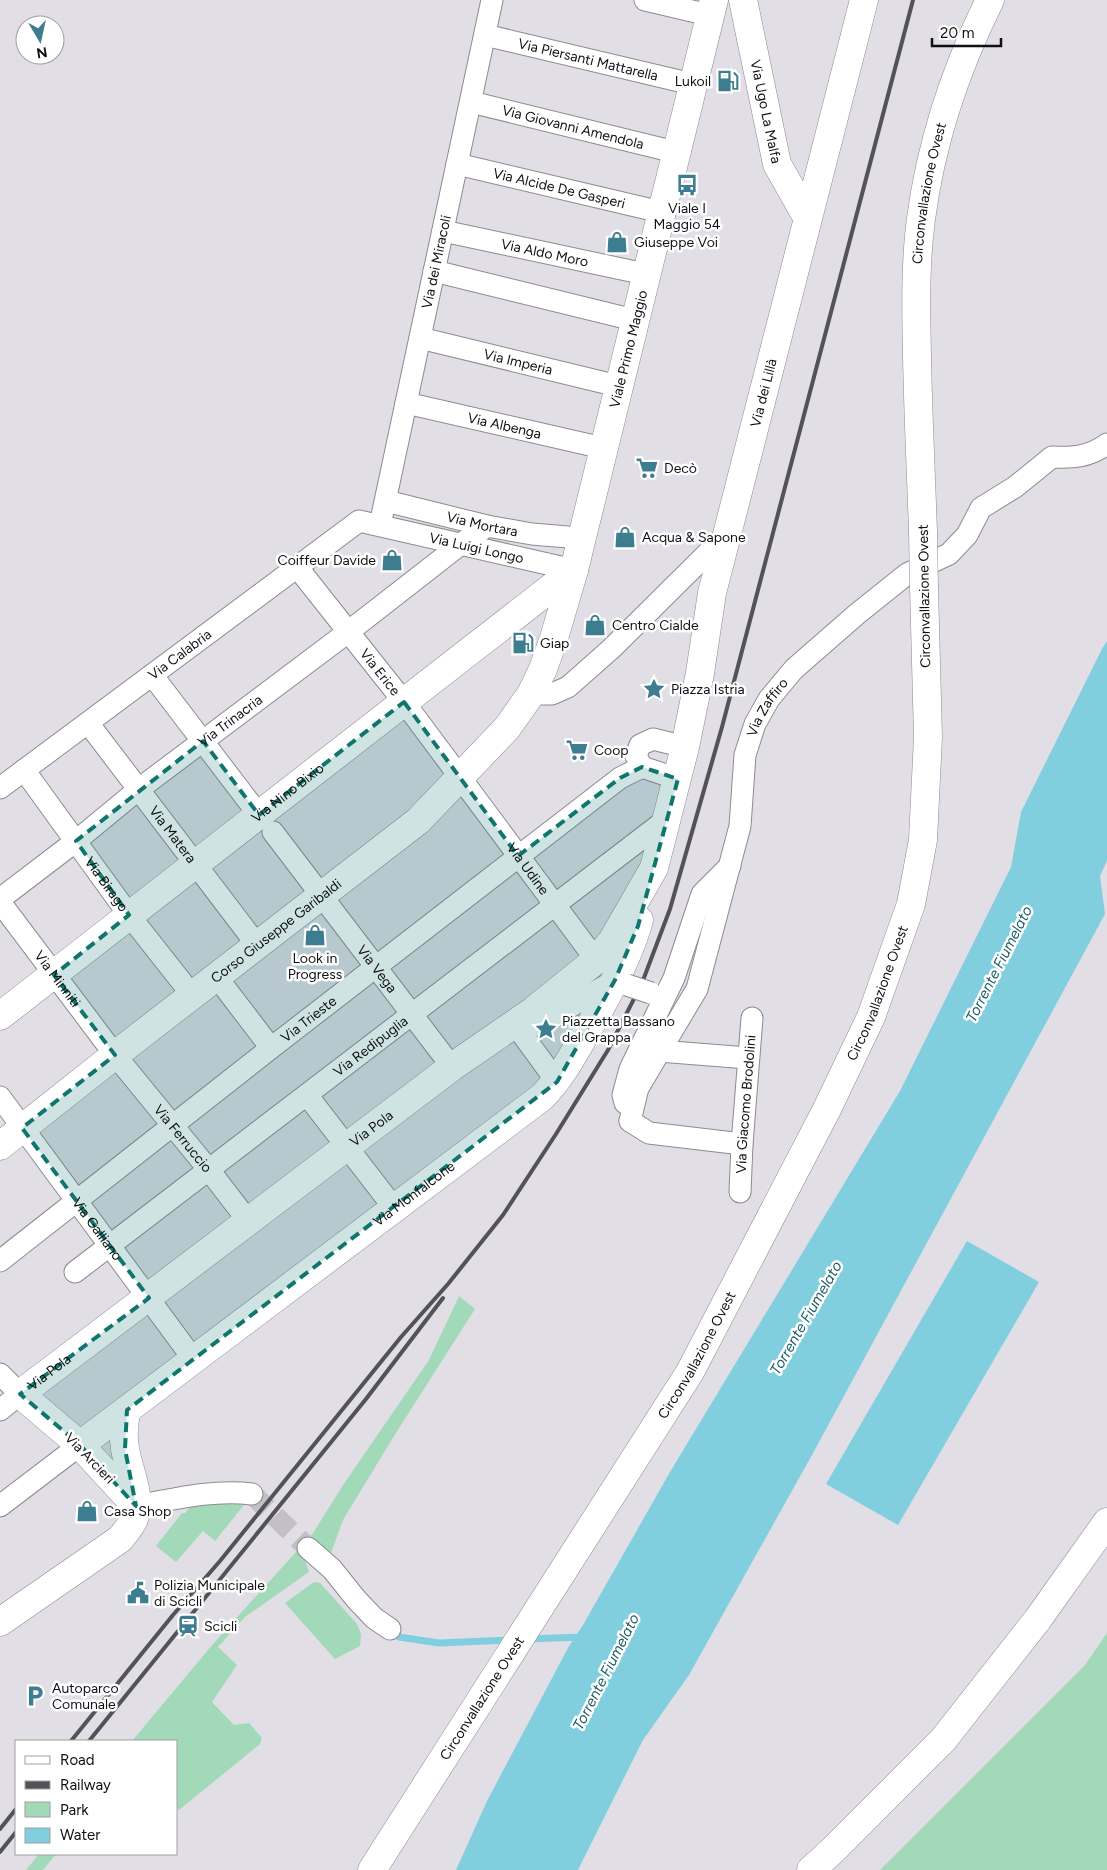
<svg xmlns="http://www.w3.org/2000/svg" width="1107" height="1870" font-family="Figtree,sans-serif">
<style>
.green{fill:#a2dab9}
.water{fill:#81cfde}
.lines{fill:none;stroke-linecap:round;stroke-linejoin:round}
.stream{stroke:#81cfde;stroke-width:7}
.street-tunnel{stroke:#c2bfc6;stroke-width:21;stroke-dasharray:21 11;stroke-linecap:butt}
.street-casing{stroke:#8d8a92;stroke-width:23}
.secondary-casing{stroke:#8d8a92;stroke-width:29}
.street{stroke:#fff;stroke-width:21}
.secondary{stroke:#fff;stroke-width:28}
.rail{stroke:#535256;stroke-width:4}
.street-bridge-casing{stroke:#8d8a92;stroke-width:23;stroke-linecap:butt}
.secondary-bridge-casing{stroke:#8d8a92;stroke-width:29;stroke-linecap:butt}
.street-bridge{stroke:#fff;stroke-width:21}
.secondary-bridge{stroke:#fff;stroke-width:28}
.marked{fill:#0f766e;fill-opacity:0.2;stroke:#0f766e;stroke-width:4;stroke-dasharray:10 6;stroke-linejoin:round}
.labels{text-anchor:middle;stroke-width:5;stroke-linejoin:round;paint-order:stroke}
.street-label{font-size:14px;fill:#100f12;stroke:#fff}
.poi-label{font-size:14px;fill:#100f12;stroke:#fff;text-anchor:start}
.water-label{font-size:15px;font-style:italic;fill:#1c5d68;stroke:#fff}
</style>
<rect width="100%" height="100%" fill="#e1dee6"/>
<g class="green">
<polygon points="459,1296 475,1309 394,1436 343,1520 331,1553 312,1544 303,1553 309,1572 245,1617 218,1647 237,1665 212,1702 234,1725 249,1723 262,1738 260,1744 179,1810 176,1807 176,1741 132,1741 213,1644 313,1533 343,1485 429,1360"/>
<polygon points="248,1500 215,1541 203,1531 176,1562 156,1546 182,1513 185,1513 193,1503"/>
<polygon points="314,1582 320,1583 357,1624 361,1634 360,1646 335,1659 285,1603"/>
<polygon points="1107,1633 1107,1870 880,1870 1085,1665"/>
<polygon points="39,1854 56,1854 43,1870 26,1870"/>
</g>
<g class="water">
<polygon points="1107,641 1107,861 1100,876 1105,914 812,1455 689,1675 643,1740 578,1870 456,1870 487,1801 569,1646 583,1625 670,1472 900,1091 1011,867 1021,812 1102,649"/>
<polygon points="967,1241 1039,1282 898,1525 826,1484"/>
</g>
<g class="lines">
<g class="stream">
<polyline points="399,1637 439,1643 511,1640"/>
<polyline points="526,1639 583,1637"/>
</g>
<polyline class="street-tunnel" points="252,1494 308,1548"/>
<g class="street-casing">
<g id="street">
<polyline points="645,0 709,15"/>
<path id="s1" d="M485 35 692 84"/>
<path id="s2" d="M471 102 675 152"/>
<path id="s3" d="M457 164 661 212"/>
<path id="s4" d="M443 231 645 274"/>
<polyline points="434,271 634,320"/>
<path id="s5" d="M420 338 618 386"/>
<path id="s6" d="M406 403 603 448"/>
<path id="s7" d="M386 501 487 526 532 534 580 538"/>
<path id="s8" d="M380 525 492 0"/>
<path id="s9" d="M297 567 404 702 596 960"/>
<polyline points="152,675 259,815"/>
<polyline points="531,694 552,694 568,687 611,649 727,534"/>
<path id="s10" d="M88 723 257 945"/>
<polyline points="642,767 636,756 640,745 653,739 685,747"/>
<path id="s11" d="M24 770 129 915 192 995"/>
<path id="s12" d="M0 788 359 521 574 570"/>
<path id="s13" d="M273 832 452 1067"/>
<path id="s14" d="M0 899 76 841 139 789 348 632 461 544 487 526"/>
<path id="s15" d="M0 902 115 1055 209 1170 249 1222"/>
<polyline points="216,976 271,1048"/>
<polyline points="514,1023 557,1082"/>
<polyline points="520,1031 545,1022 615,980 620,982"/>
<polyline points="659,1051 748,1058"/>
<polyline points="307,1095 394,1208"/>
<path id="s16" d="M0 1097 194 1360"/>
<polyline points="625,1103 623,1095 630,1069 674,978 702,894 730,866"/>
<path id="s17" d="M630 1121 638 1088 697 989 740 826 745 755 755 724 769 699 794 669 857 614 907 574 949 554 967 535 981 508 1015 487 1052 457C1073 458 1089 457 1107 444"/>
<polyline points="630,1121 649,1133 742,1144"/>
<path id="s18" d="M740 1192 742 1144 752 1018"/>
<path id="s19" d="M0 1261 271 1048 620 778 642 767 678 779"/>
<path id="s20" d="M75 1272 667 819"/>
<polyline points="0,1374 20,1394 0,1410"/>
<polyline points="0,1506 80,1445"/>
<path d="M136 1506C174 1499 213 1489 252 1494"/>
<polyline points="308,1548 332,1569 356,1599 374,1618 390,1629"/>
</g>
</g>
<g class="secondary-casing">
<g id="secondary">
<path id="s21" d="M743 0 777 164 807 217"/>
<path id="s22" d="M923 532C921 473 918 414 917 355 916 310 915 263 921 219 931 143 956 68 990 0"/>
<path id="s23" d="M0 1016 574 570"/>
<path id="s24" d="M0 1146 115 1055 418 821 507 728 531 694 543 669 554 638 574 570 714 0"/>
<path id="s25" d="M80 1445 542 1097C562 1077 574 1053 588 1029 607 997 629 957 639 920"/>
<path id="s26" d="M136 1506 80 1445 20 1394 452 1067 533 1011 596 960 612 941 654 868 685 747 700 673 712 593 864 0"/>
<path d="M0 1622 120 1539C125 1533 131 1526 134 1519 142 1496 129 1472 125 1449 123 1436 123 1424 127 1410"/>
<path id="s27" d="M372 1870 690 1372 827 1109 871 1017 911 904 923 840 928 737 924 587"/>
<polyline points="811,1870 832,1851 943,1740 1038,1619 1107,1522"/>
</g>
</g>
<use href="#street" class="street"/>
<use href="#secondary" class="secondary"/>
<g class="rail">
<polyline points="71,1741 173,1615 220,1561 401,1337 448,1284 503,1215 556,1134 608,1050 642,983 670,909 722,727 913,0"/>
<polyline points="89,1741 366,1399 443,1298"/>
<polyline points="0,1829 16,1809"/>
<polyline points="0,1852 16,1832"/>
</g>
<g class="street-bridge-casing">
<polyline id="street-bridge" points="627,985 651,993"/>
</g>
<g class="secondary-bridge-casing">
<polyline id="secondary-bridge" points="923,532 924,587"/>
</g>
<use href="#street-bridge" class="street-bridge"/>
<use href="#secondary-bridge" class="secondary-bridge"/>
</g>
<path class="marked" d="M404 702 518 856 620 778 642 767 678 779 638 926 615 980 557 1082 127 1410 125 1449 136 1506 80 1445 20 1394 149 1298 22 1128 115 1055 54 975 129 915 76 841 203 741 259 815Z"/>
<defs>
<g id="fuel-bare" transform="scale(1.725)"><path d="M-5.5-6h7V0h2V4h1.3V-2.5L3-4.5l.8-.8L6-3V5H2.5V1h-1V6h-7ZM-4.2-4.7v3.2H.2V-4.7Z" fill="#3c7e8f" stroke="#fff" stroke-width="2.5" paint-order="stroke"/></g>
<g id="bus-bare" transform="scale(1.725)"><path d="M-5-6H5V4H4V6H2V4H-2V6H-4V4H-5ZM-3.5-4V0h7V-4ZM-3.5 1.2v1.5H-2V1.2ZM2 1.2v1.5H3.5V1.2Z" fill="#3c7e8f" stroke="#fff" stroke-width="2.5" paint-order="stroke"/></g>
<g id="shop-bare" transform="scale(1.725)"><path d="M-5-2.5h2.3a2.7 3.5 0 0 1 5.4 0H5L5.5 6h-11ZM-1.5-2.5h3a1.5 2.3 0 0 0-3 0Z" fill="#3c7e8f" stroke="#fff" stroke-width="2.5" paint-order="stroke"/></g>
<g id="supermarket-bare" transform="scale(1.725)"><path d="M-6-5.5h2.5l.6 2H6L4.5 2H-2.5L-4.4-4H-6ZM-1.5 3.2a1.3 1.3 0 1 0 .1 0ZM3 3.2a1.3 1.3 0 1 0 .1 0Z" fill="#3c7e8f" stroke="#fff" stroke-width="2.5" paint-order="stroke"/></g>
<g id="sight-bare" transform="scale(1.725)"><path d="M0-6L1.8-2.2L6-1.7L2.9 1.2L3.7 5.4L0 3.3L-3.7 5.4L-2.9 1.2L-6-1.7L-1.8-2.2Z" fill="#3c7e8f" stroke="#fff" stroke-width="2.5" paint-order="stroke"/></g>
<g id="civic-bare" transform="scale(1.725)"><path d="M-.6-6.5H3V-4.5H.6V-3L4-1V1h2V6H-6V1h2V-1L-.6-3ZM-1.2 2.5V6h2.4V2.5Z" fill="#3c7e8f" stroke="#fff" stroke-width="2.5" paint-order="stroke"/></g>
<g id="station-bare" transform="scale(1.725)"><path d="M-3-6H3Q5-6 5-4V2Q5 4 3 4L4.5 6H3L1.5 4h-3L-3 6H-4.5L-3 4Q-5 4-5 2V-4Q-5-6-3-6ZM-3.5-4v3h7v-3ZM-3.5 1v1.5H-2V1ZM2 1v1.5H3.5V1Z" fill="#3c7e8f" stroke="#fff" stroke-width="2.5" paint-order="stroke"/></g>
<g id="parking-bare" transform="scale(1.725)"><path d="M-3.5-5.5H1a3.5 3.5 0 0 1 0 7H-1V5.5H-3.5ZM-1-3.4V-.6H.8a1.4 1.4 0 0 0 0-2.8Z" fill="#3c7e8f" stroke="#fff" stroke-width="2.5" paint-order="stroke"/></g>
</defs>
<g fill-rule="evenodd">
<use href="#fuel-bare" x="728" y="81"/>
<use href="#bus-bare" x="687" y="185"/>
<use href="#shop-bare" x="617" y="242"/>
<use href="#supermarket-bare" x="647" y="468"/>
<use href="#shop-bare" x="625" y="537"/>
<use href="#shop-bare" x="392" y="560"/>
<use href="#shop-bare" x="595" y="625"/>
<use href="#fuel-bare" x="523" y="643"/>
<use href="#sight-bare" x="654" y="689"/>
<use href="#supermarket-bare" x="577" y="750"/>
<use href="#shop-bare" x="315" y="935"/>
<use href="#sight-bare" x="546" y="1029"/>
<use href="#shop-bare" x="87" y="1511"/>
<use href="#civic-bare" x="138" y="1593"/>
<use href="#station-bare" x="188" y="1626"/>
<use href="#parking-bare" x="35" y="1696"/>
</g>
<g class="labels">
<g class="street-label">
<text dy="5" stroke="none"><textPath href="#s1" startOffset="106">Via Piersanti Mattarella</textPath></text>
<text dy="5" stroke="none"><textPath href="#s21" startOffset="114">Via Ugo La Malfa</textPath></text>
<text dy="5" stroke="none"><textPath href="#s2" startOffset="105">Via Giovanni Amendola</textPath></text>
<text dy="5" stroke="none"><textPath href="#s3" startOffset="105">Via Alcide De Gasperi</textPath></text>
<text dy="5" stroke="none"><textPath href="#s22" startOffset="340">Circonvallazione Ovest</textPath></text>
<text dy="5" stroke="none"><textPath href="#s4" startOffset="104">Via Aldo Moro</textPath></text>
<text dy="5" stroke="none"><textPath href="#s8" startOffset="269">Via dei Miracoli</textPath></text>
<text dy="5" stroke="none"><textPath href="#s24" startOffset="1059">Viale Primo Maggio</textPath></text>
<text dy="5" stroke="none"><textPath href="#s5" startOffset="101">Via Imperia</textPath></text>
<text dy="5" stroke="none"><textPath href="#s26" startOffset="1480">Via dei Lillà</textPath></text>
<text dy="5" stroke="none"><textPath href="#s6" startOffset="101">Via Albenga</textPath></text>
<text dy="5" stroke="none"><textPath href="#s7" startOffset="99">Via Mortara</textPath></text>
<text dy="5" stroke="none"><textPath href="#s12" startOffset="568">Via Luigi Longo</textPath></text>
<text transform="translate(924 596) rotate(-91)" y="5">Circonvallazione Ovest</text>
<text dy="5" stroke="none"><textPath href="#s12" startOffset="224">Via Calabria</textPath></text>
<text dy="5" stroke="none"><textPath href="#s9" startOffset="134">Via Erice</textPath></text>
<text dy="5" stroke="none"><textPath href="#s17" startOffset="442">Via Zaffiro</textPath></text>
<text dy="5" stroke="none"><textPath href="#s14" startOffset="291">Via Trinacria</textPath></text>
<text dy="5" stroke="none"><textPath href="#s23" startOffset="364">Via Nino Bixio</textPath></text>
<text dy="5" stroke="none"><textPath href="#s10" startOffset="140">Via Matera</textPath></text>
<text dy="5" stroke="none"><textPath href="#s9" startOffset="380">Via Udine</textPath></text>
<text dy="5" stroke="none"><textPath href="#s11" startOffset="141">Via Birago</textPath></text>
<text dy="5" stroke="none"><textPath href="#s24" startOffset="350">Corso Giuseppe Garibaldi</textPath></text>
<text dy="5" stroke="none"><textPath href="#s13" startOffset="172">Via Vega</textPath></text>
<text dy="5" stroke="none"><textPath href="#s15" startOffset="96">Via Minniti</textPath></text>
<text dy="5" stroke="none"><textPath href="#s27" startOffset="1014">Circonvallazione Ovest</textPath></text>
<text dy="5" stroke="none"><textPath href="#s19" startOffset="392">Via Trieste</textPath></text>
<text dy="5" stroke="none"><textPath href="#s20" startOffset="372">Via Redipuglia</textPath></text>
<text dy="5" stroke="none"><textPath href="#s18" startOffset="88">Via Giacomo Brodolini</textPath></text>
<text dy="5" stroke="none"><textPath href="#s26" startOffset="602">Via Pola</textPath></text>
<text dy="5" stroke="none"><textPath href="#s15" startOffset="299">Via Ferruccio</textPath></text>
<text dy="5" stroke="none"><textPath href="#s25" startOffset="418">Via Monfalcone</textPath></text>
<text dy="5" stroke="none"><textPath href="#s16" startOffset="164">Via Galliano</textPath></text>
<text dy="5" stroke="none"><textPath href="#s27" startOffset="609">Circonvallazione Ovest</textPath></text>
<text dy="5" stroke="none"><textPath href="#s26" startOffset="198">Via Pola</textPath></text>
<text transform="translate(90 1458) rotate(46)" y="5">Via Arcieri</text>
<text dy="5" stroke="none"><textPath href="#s27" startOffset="204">Circonvallazione Ovest</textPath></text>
</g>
<g class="poi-label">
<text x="711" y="86" text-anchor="end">Lukoil</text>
<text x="687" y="213" text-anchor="middle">Viale I<tspan x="687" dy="16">Maggio 54</tspan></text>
<text x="634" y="247">Giuseppe Voi</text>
<text x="664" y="473">Decò</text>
<text x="642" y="542">Acqua &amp; Sapone</text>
<text x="376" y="565" text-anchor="end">Coiffeur Davide</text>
<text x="612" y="630">Centro Cialde</text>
<text x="540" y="648">Giap</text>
<text x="671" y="694">Piazza Istria</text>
<text x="594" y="755">Coop</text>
<text x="315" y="963" text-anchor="middle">Look in<tspan x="315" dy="16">Progress</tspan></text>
<text x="562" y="1026">Piazzetta Bassano<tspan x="562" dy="16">del Grappa</tspan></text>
<text x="104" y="1516">Casa Shop</text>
<text x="154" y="1590">Polizia Municipale<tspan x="154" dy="16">di Scicli</tspan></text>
<text x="204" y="1631">Scicli</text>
<text x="52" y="1693">Autoparco<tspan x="52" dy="16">Comunale</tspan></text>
</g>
<g class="water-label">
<text transform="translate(999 964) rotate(-63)" y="5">Torrente Fiumelato</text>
<text transform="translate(806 1318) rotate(-60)" y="5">Torrente Fiumelato</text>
<text transform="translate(606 1672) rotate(-63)" y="5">Torrente Fiumelato</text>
</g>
</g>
<rect x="15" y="1740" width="162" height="115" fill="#ffffff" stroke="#9f9fa0"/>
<rect x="25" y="1756" width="25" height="8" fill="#ffffff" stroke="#9f9fa0"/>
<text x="60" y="1765" font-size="15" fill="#100f12">Road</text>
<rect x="25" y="1781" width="25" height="8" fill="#535256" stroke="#9f9fa0"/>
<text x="60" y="1790" font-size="15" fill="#100f12">Railway</text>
<rect x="25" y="1802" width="25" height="15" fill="#a2dab9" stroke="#9f9fa0"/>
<text x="60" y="1815" font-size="15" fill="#100f12">Park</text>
<rect x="25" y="1828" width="25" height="15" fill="#81cfde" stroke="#9f9fa0"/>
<text x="60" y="1840" font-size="15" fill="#100f12">Water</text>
<g transform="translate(40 40) rotate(171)"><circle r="24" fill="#ffffff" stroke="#9f9fa0"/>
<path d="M0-4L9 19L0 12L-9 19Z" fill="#3c7e8f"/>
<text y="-8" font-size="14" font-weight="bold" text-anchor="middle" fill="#100f12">N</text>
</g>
<path d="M932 38v8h69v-8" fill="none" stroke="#100f12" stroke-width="2.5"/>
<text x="940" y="38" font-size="15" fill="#100f12" stroke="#ffffff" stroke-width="4" paint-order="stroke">20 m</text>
</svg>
